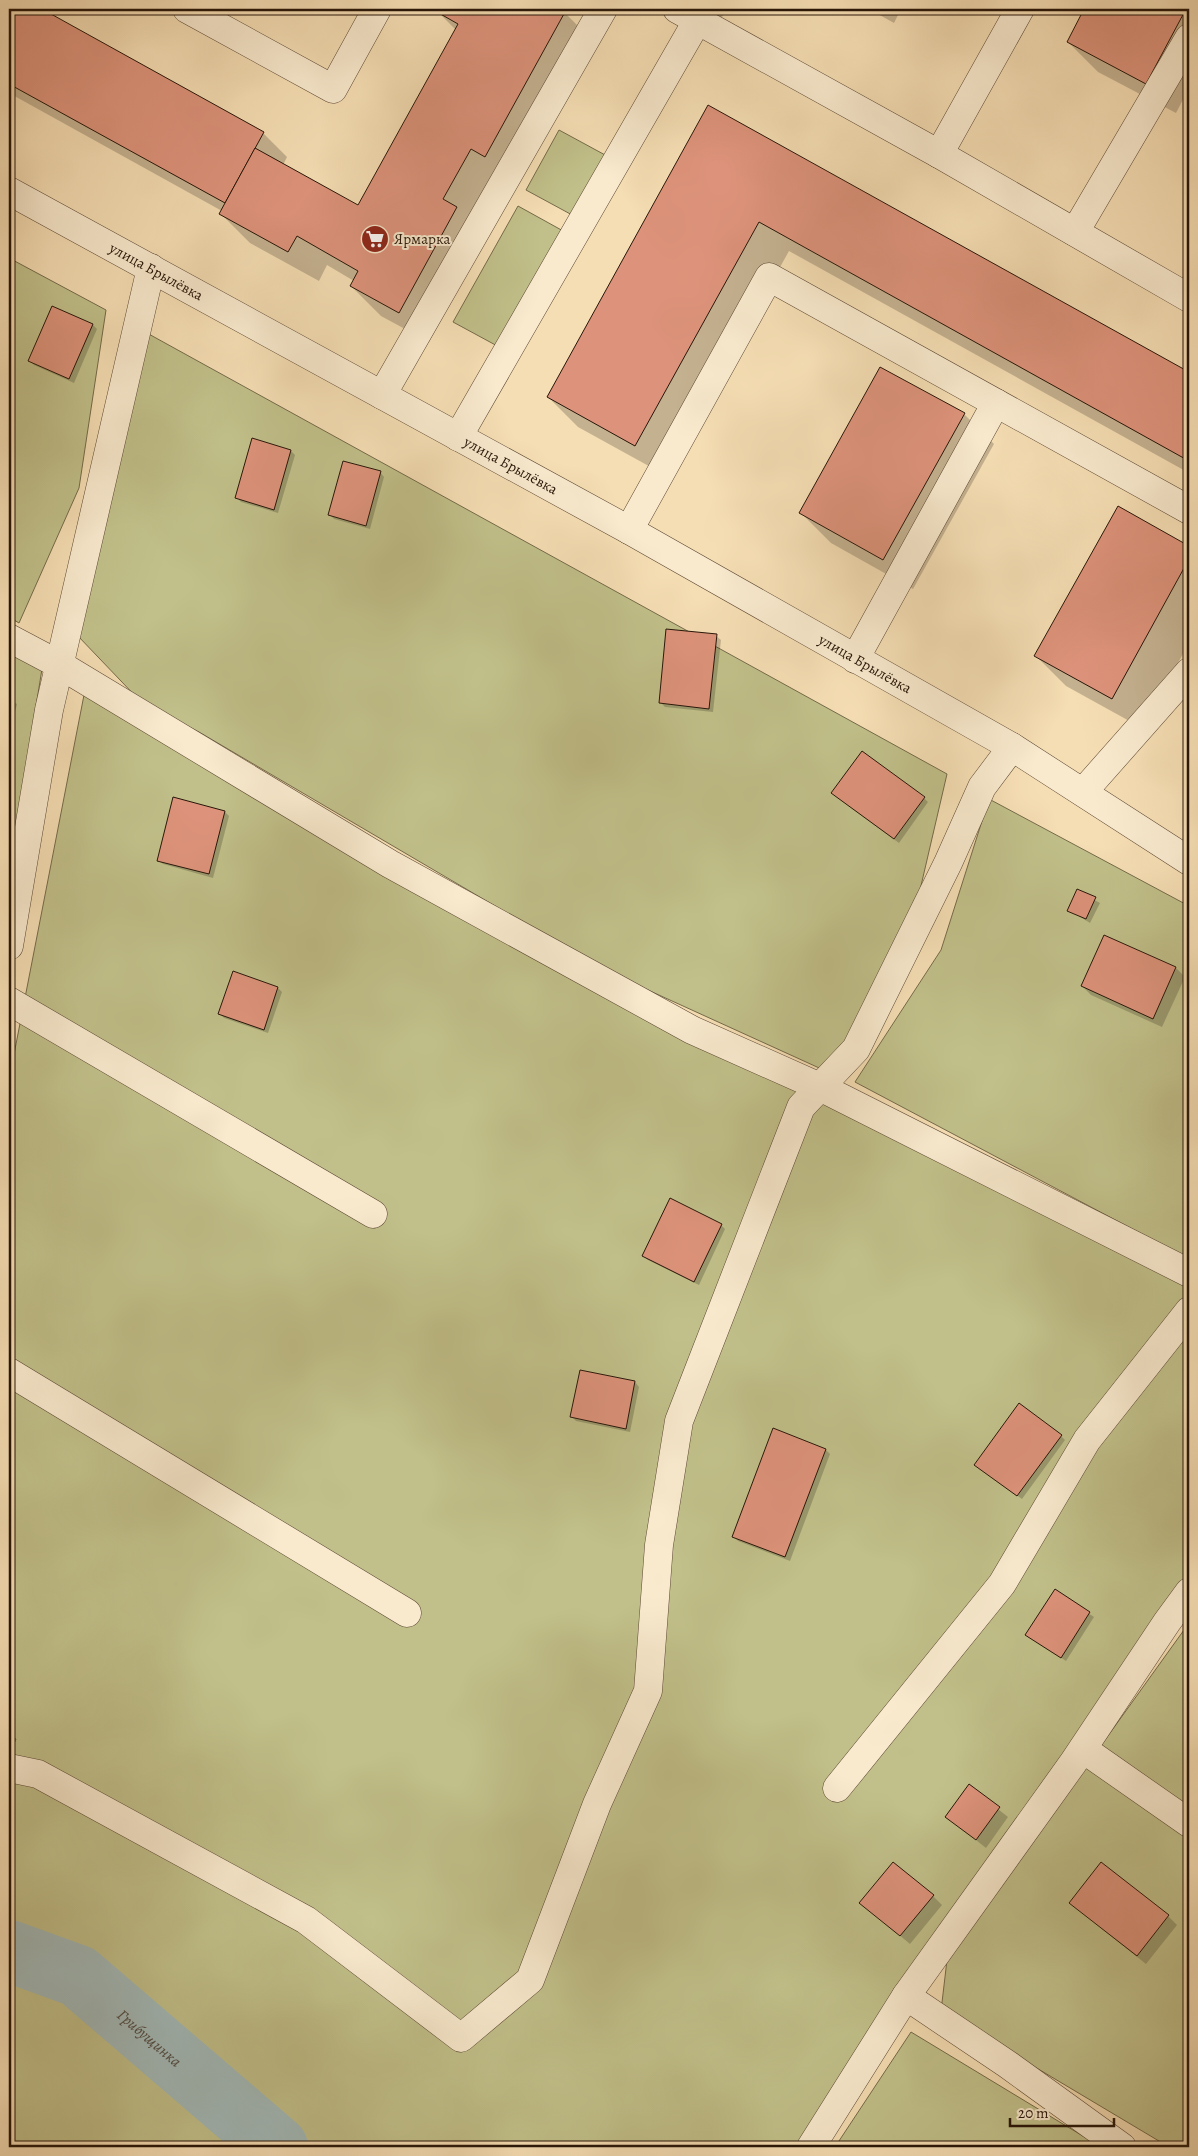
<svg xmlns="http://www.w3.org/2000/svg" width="1198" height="2156" font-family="Alegreya,serif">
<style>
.green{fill:#c1c08a;stroke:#746a49}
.shadow{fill:#0003}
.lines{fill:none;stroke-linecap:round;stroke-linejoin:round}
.river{stroke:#a2b9b8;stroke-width:62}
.building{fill:#dd937b;stroke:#271508}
.minor-casing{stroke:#5b4733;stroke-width:29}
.minor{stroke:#f9eace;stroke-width:28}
.labels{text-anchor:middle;stroke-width:4;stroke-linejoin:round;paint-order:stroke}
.poi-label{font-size:15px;fill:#271508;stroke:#f9eace;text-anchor:start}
.street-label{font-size:15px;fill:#271508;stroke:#f9eace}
.water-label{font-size:16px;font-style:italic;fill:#524e46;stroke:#f9eace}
</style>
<rect width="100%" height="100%" fill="#f6deb4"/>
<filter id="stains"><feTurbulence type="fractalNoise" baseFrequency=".004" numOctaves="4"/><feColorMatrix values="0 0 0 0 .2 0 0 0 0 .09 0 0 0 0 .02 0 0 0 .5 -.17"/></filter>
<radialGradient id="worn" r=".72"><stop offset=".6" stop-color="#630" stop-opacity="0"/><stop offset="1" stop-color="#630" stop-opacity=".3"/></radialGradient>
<g class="green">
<polygon points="559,130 607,156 574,216 526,190"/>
<polygon points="518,206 565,232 501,348 453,322"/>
<polygon points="9,258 106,310 79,488 19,623 9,617"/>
<polygon points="136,327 947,774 913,920 828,1072 604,970 199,732 143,704 77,635"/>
<polygon points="9,651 42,669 9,872"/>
<polygon points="84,695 844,1108 1189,1287 1189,1587 897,1991 797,2147 9,2147 9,1755 16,1739 9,1735 9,1080"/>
<polygon points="989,799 1189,906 1189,1259 855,1082 941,950"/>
<polygon points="1189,1623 1189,2147 1169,2147 941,2011 947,1960"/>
<polygon points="911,2032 1101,2147 835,2147"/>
</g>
<g class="shadow">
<polygon points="9,9 39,9 263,133 287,157 283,165 358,207 456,30 438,12 440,9 557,9 565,13 595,43 429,342 381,316 351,286 354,281 327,265 319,281 250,243 220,213 222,211 9,93"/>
<polygon points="701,9 727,9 720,20"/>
<polygon points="869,9 901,9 894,23"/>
<polygon points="1086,9 1189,9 1189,88 1176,113 1098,72 1068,42"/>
<polygon points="708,107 1189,374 1189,473 789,251 665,475 578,427 548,397"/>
<polygon points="53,308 93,325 97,329 74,383 34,365 30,361"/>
<polygon points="964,414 994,444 913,589 831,543 801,513"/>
<polygon points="291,451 295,455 278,513 241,502 237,498"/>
<polygon points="380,472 384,477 370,529 334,519 330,515"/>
<polygon points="1118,508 1189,547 1189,643 1142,728 1066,686 1036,656"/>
<polygon points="716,636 721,640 713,712 665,707 661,703"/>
<polygon points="9,699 17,704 9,735"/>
<polygon points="837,797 924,798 928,802 899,843"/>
<polygon points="225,812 229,816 213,878 163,864 158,860"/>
<polygon points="1078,891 1100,903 1090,923 1069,910"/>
<polygon points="1104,936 1176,968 1185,977 1162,1027 1091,995 1082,986"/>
<polygon points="234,973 278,988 282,992 268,1033 224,1018 220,1014"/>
<polygon points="721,1225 725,1229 699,1285 648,1260 643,1256"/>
<polygon points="635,1382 639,1387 630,1432 576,1421 572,1417"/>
<polygon points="774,1430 826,1450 830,1454 790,1561 738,1541 734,1537"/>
<polygon points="1061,1436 1065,1440 1022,1499 980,1469"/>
<polygon points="1055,1591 1094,1617 1066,1661 1027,1635"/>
<polygon points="969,1786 1008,1817 986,1848 947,1817"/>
<polygon points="933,1896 942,1905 910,1944 861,1903"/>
<polygon points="1070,1903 1168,1916 1177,1925 1146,1964"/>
</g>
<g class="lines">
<path class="river" id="s1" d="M9 1951 78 1976 277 2147"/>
</g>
<g class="building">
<polygon points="9,9 42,9 264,132 225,203 9,84"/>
<polygon points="439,9 560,9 565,12 485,157 471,149 443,199 457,207 399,313 350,286 358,271 297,236 288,252 219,214 255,148 358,205 458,24 437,12"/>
<polygon points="1084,9 1186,9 1146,84 1067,42"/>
<polygon points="708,105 1189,372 1189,461 759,222 635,446 547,397"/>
<polygon points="52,306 93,324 69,379 28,361"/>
<polygon points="880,367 965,413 883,560 799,513"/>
<polygon points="252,438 291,450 274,510 235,498"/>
<polygon points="343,461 381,471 366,526 328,515"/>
<polygon points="1118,506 1189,546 1189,559 1112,699 1034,656"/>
<polygon points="666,629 717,634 709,709 659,703"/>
<polygon points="862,751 925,797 894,839 831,793"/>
<polygon points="173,797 225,811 209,874 157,861"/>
<polygon points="1077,889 1096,897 1086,919 1067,911"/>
<polygon points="1104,935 1176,967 1153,1019 1081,986"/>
<polygon points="233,971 278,987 264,1030 218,1014"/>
<polygon points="670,1198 722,1224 694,1282 642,1256"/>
<polygon points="580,1370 635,1381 626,1429 570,1417"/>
<polygon points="1019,1403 1062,1435 1017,1496 974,1465"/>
<polygon points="773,1428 826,1449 785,1557 732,1537"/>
<polygon points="1055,1589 1090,1612 1061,1658 1025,1635"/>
<polygon points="969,1784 1000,1807 976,1840 945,1817"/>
<polygon points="893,1862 934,1895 900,1936 859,1903"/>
<polygon points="1101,1862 1169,1915 1137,1956 1069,1903"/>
</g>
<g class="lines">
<g class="minor-casing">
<g id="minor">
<polyline points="187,9 333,89 377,9"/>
<polyline points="677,9 939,154 1189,298"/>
<polyline points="939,154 1020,9"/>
<path id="s2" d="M9 191 629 530 1012 747 1189 861"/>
<polyline points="1075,232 1189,38"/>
<polyline points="382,395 603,9"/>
<polyline points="458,437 704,9"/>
<polyline points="629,530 769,277 1189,510"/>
<polyline points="9,638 60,665 390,864 692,1030 820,1087 1189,1273"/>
<polyline points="855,659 996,403"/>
<polyline points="1083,792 1189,672"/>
<polyline points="9,946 49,710 151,268"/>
<polyline points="9,1001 373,1214"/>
<polyline points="9,1372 407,1613"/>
<polyline points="1083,1749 1189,1823"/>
<polyline points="9,1768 38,1774 306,1920 461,2038 530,1980 597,1804 648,1691 659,1545 679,1421 801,1107 856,1049 948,863 982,787 1012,747"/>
<polyline points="837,1788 1002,1584 1087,1440 1189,1311"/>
<polyline points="906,1996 1007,2064 1122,2147"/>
<polyline points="811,2147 906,1996 1073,1763 1167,1622 1189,1592"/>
</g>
</g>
<use href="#minor" class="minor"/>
</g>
<defs>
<g id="supermarket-disc" transform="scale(1.4375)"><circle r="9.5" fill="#8f2418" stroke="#f9eace"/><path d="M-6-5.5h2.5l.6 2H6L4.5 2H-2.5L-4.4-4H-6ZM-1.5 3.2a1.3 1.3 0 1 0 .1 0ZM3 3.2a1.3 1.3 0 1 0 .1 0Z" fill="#fff"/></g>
</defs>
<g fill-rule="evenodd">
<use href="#supermarket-disc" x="375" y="239"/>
</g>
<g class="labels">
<g class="poi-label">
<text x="394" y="244">Ярмарка</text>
</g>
<g class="street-label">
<text dy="5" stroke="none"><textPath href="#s2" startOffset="168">улица Брылёвка</textPath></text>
<text dy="5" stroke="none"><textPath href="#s2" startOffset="572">улица Брылёвка</textPath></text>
<text dy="5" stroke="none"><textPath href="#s2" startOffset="978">улица Брылёвка</textPath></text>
</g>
<g class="water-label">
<text dy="6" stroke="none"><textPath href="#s1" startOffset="168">Грибущинка</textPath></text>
</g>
</g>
<rect width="1198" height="2156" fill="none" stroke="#f6deb4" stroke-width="30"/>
<rect x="10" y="10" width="1178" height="2136" fill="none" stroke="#271508" stroke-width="2.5"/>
<rect x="15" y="15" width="1168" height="2126" fill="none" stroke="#271508"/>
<path d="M1010 2118v8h104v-8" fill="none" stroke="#271508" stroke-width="2.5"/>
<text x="1018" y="2118" font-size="15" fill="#271508" stroke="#f9eace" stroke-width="4" paint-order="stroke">20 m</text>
<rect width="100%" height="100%" filter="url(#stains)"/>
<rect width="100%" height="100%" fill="url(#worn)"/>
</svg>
